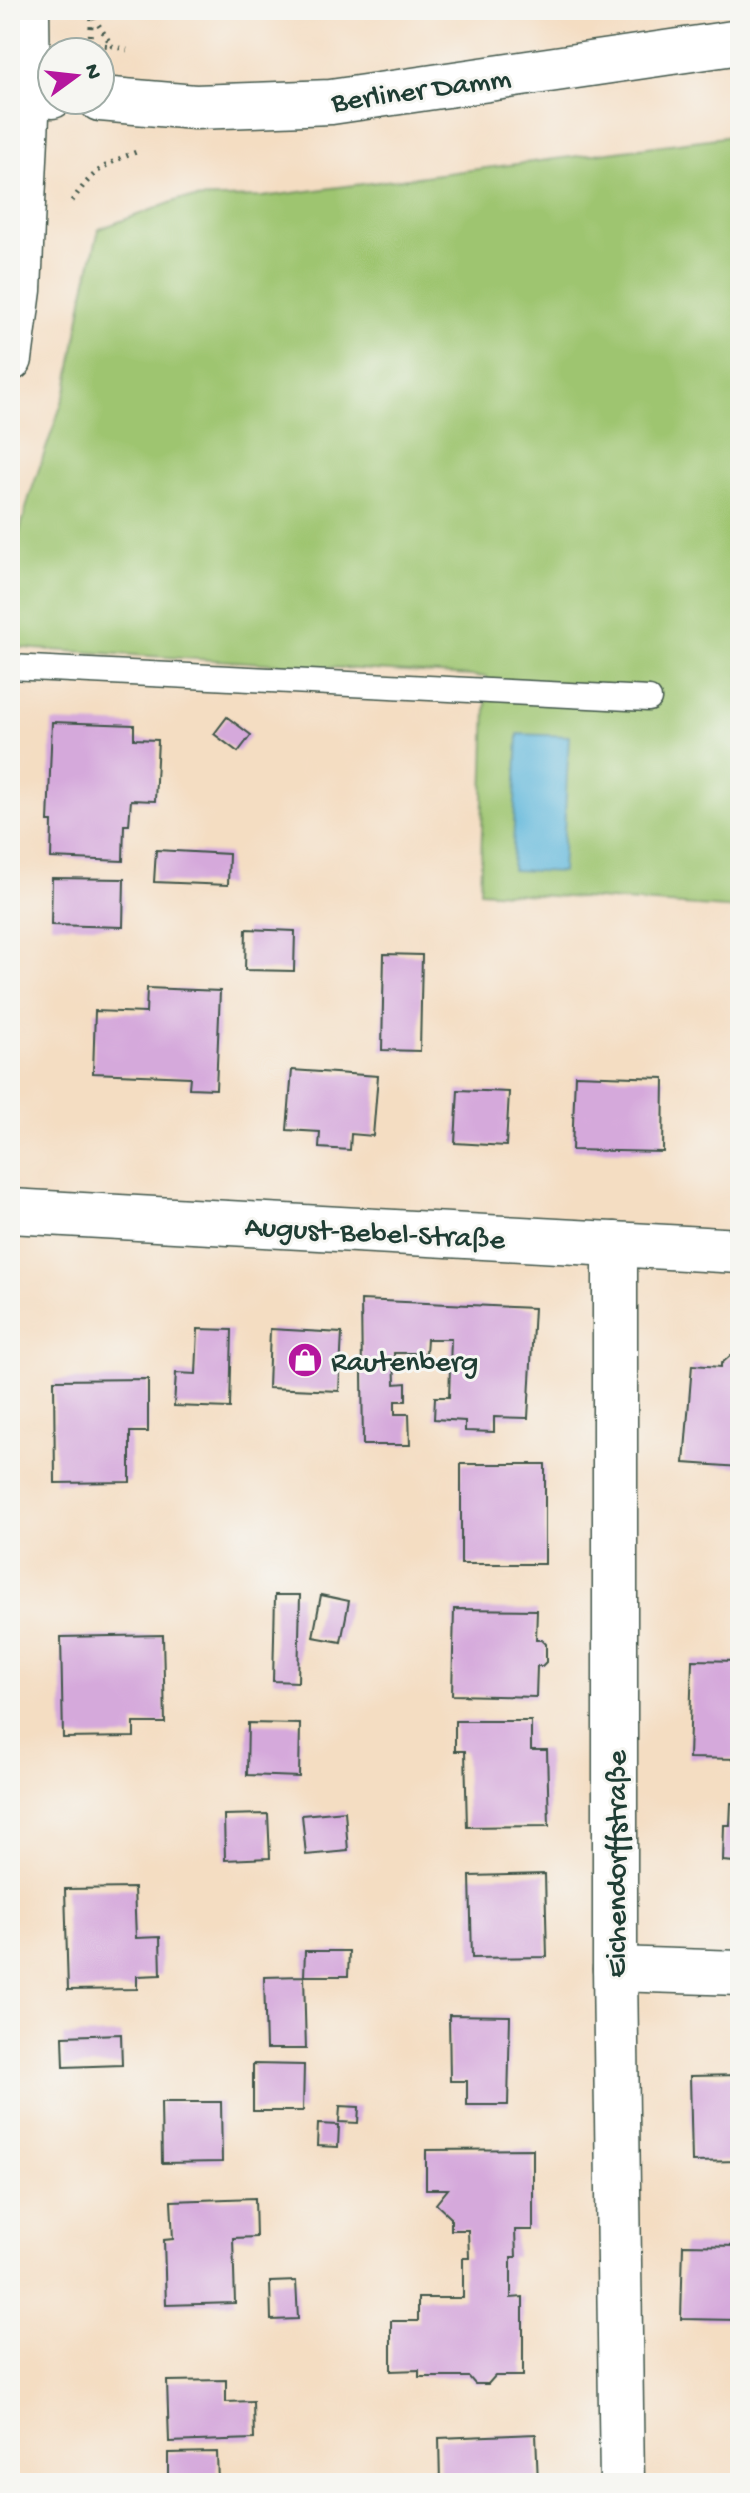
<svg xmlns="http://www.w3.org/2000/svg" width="750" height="2493" font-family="'Gochi Hand',sans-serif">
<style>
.green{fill:#9ec570;stroke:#5e8152;stroke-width:2}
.water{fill:#5db6da;stroke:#3e7a87;stroke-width:2}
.building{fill:#d5a9db}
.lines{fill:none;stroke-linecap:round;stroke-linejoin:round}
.lane-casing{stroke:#3f5549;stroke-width:27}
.street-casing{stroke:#3f5549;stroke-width:47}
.secondary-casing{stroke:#3f5549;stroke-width:47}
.path{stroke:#3f5549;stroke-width:5;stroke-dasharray:2 6;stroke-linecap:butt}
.lane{stroke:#fff;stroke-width:24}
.street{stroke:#fff;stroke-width:44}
.secondary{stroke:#fff;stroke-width:44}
.labels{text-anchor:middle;stroke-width:6;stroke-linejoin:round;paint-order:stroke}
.street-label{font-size:30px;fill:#1f3d34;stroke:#f6f6f2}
.poi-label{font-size:30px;fill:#1f3d34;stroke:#f6f6f2;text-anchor:start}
</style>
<rect width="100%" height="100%" fill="#f6f6f2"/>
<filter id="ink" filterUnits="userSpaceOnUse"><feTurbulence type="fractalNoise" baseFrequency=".0125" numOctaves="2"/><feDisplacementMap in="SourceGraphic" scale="16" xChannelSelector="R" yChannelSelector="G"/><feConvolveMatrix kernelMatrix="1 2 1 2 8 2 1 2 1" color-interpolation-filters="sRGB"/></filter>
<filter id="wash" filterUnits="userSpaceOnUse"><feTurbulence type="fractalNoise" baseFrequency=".006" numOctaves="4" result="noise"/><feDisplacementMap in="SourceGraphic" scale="32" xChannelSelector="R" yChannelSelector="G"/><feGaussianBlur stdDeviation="1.8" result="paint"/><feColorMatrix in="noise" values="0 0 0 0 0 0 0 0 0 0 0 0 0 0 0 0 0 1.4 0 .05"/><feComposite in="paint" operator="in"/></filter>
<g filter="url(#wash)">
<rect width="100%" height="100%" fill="#f4ddc2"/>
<polygon class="green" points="740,135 740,909 480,891 487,677 35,649 10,646 10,567 29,498 68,385 85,288 99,229 181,199 262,197"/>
<polygon class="water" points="518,734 569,736 562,872 512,870"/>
<g id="blocks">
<g class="building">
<polygon points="227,717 251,735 238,752 214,734"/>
<polygon points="52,722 134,725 134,739 158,740 155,801 131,800 129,825 124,825 123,861 51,858 52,822 48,822"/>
<polygon points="156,850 229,854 228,885 154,882"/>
<polygon points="52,878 124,879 123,927 51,925"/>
<polygon points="246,929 295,931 294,971 245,970"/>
<polygon points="384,954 422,955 420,1051 382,1050"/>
<polygon points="147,988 220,991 216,1089 189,1088 190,1077 93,1073 95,1011 146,1013"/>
<polygon points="292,1070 378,1076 373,1136 351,1134 350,1150 319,1148 320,1132 287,1130"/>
<polygon points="575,1075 664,1078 663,1152 572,1150"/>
<polygon points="458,1090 509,1092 506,1146 455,1143"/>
<polygon points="361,1300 534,1308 528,1418 494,1417 494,1432 465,1431 465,1421 434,1419 435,1397 449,1397 451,1339 427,1339 426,1353 394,1353 395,1384 406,1383 406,1401 395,1401 395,1414 409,1414 410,1445 363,1445"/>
<polygon points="198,1329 232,1330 230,1408 174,1406 176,1373 196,1374"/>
<polygon points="270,1329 342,1333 339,1391 268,1388"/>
<polygon points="730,1356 740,1357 740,1467 684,1463 692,1365 721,1367 721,1364"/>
<polygon points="148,1379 148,1432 130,1432 130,1482 55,1483 54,1380"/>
<rect x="461" y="1464" width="84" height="100"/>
<polygon points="275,1595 300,1595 298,1682 273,1681"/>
<polygon points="321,1595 349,1601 341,1642 313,1637"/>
<polygon points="454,1609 537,1610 536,1640 542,1640 546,1644 546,1662 542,1666 537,1666 536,1697 452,1695"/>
<polygon points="163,1635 165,1723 134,1723 134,1737 63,1738 61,1637"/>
<polygon points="692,1660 740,1661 740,1759 689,1758"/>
<polygon points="455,1721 531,1721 531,1750 547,1750 549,1826 467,1827 465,1751 455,1751"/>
<polygon points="248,1723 300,1724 299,1777 247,1775"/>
<polygon points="731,1803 740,1803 740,1896 733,1896 734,1862 723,1861 724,1825 730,1825"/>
<polygon points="345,1811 348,1851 306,1855 302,1815"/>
<polygon points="268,1814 270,1858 225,1860 224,1815"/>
<polygon points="545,1874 547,1957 472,1958 470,1876"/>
<polygon points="134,1888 136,1938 160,1937 161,1975 137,1976 137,1989 68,1990 65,1889"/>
<polygon points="305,1951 349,1951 348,1976 304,1976 306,2049 266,2049 264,1977 304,1976"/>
<polygon points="449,2015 510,2016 508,2105 467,2105 467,2081 450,2081"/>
<polygon points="121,2034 122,2065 64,2067 63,2036"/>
<polygon points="253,2064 304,2065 303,2111 253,2111"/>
<polygon points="740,2075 740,2161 692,2162 690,2076"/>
<polygon points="161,2102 221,2102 222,2162 162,2163"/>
<polygon points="340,2106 359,2107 358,2123 339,2122"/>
<polygon points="318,2124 339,2125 338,2147 317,2146"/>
<polygon points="533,2149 533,2230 515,2230 516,2257 511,2257 511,2298 523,2297 523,2376 495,2376 488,2384 475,2384 469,2377 419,2377 419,2370 391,2371 391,2321 418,2321 418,2298 463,2298 463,2258 469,2258 468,2230 451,2230 451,2218 436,2204 448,2189 426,2189 426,2150"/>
<polygon points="255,2198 256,2237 233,2238 235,2303 166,2305 164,2240 173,2239 171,2201"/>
<polygon points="683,2245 740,2246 740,2320 681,2319"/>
<polygon points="296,2281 298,2319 271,2320 270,2282"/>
<polygon points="226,2380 226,2402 253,2401 254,2439 169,2442 167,2381"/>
<polygon points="536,2434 538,2483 440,2483 439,2438"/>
<polygon points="217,2452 218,2483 168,2483 168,2453"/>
</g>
</g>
</g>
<g filter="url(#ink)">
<use href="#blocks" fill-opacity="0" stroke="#3f5549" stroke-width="2"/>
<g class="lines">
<g class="lane-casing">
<polyline id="lane" points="10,667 649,699"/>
</g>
<g class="street-casing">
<g id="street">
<polyline points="10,359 19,290 28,94 27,10"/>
<polyline points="10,1211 740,1251"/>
<polyline points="615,1244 615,1969 622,2483"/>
<polyline points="615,1969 740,1973"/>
</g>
</g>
<g class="secondary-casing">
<g id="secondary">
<polyline points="10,91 52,96"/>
<polyline points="100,99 195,107 331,102 740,42"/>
</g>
</g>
<g class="path">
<polyline points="93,10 98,24 112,46 127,50"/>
<polyline points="73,42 111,46"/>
<polyline points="89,52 92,13"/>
<path d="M72 201C93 171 104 164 139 151"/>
</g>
<use href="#lane" class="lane"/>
<use href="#street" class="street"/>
<use href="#secondary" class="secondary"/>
</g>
</g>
<defs>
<g id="shop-disc" transform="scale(1.8)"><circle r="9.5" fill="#b5179e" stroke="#f6f6f2"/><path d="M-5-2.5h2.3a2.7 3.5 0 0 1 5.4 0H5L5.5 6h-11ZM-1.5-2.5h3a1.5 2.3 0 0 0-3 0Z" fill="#fff"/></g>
</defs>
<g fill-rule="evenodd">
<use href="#shop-disc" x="305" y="1360"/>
</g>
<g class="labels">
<g class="street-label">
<text transform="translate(421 88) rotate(-8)" y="10">Berliner Damm</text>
<text transform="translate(375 1231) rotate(3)" y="10">August-Bebel-Straße</text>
<text transform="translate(615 1864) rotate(-90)" y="10">Eichendorffstraße</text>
</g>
<g class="poi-label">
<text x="331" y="1370">Rautenberg</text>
</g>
</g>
<rect width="750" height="2493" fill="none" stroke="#f6f6f2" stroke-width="40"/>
<g transform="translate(76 76) rotate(75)"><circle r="38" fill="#f6f6f2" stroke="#a0aca6" stroke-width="2"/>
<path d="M0-6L14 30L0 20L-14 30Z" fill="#b5179e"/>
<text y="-12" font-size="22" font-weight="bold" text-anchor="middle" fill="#1f3d34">N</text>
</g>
</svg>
